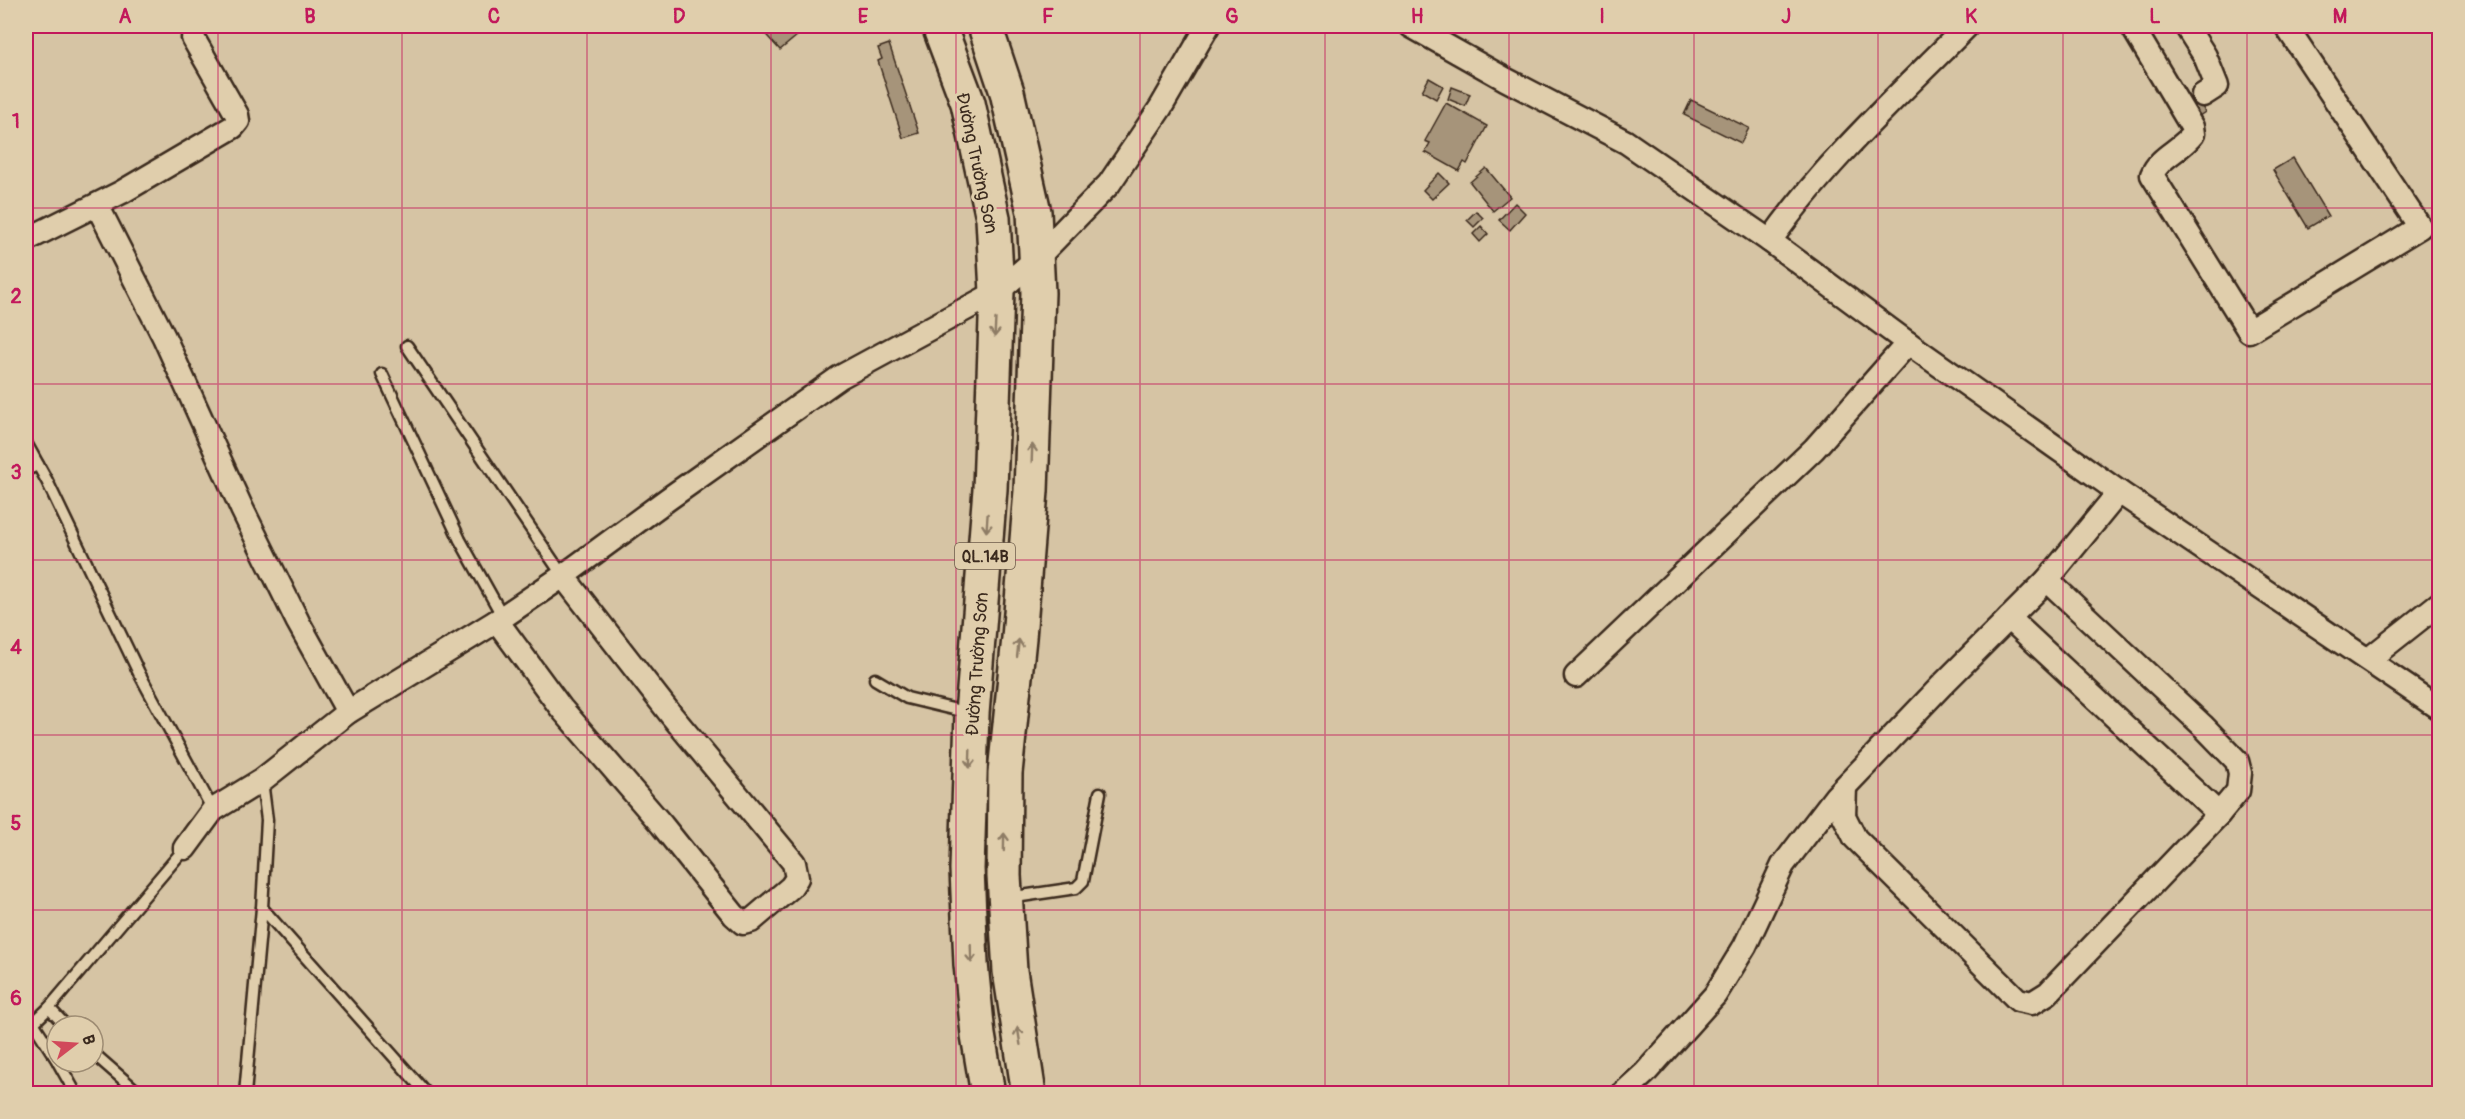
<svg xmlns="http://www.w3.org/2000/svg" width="2465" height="1119" font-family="Pangolin,sans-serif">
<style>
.building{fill:#a6947a;stroke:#3b2a1e;stroke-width:1.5}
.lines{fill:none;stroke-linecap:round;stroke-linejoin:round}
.lane-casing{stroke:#3b2a1e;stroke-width:15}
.street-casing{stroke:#3b2a1e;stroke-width:27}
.highway-casing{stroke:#3b2a1e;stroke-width:38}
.lane{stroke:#e0ceac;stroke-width:10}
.street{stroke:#e0ceac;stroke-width:22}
.highway{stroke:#e0ceac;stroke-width:33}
.oneway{stroke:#8e7c65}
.grid{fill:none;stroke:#c2185b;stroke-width:1.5;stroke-opacity:0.55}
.labels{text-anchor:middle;stroke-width:6;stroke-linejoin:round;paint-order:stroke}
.shield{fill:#e0ceac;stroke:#6c5b49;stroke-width:1.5}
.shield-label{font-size:16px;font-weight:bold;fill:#3b2a1e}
.street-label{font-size:18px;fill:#3b2a1e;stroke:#e0ceac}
.neatline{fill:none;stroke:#c2185b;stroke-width:2}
.grid-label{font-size:20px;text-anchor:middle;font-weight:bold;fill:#c2185b}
</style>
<rect width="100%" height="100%" fill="#d6c4a4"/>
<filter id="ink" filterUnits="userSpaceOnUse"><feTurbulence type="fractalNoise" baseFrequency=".0167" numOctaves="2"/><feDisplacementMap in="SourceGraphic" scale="12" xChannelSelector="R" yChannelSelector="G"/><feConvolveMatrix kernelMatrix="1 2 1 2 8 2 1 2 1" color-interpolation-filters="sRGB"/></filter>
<g filter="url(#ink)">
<g class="building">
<polygon points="758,26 809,26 780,50"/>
<polygon points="889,44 919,133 903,138 878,61 882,59 878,48"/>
<polygon points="1429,78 1443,86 1436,99 1422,91"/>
<polygon points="1452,87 1470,94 1465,106 1448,99"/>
<polygon points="2196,96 2205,112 2196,118 2187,102"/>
<polygon points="1691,100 1749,128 1741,143 1684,115"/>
<polygon points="1446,103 1487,126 1467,164 1464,162 1459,171 1425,152 1430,143 1425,141"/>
<polygon points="2293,158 2328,216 2308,228 2273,170"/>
<polygon points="1486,168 1510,197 1493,211 1470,182"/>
<polygon points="1439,173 1449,183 1432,199 1423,190"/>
<polygon points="1515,203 1525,213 1510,230 1499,220"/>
<polygon points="1476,211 1483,218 1474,227 1467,220"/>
<polygon points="1481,226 1488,234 1480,242 1473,234"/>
</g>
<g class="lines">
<g class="lane-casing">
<g id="lane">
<polyline points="407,346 563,576"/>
<polyline points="382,374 460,540 503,617"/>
<polyline points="26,443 47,481 139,673 213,810"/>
<polyline points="26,470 38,465"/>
<polyline points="875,679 907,698 969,713"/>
<polyline points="1008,898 1076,888 1083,881 1100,793"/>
<polyline points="262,908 427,1094"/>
<polyline points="49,1008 66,1026"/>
<polyline points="34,1024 57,1060"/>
<polyline points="26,1030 49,1008 185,848"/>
<polyline points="93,1053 140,1094"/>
<polyline points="58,1062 76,1094"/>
<polyline points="245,1094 262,908 267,820 262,781"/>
</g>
</g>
<g class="street-casing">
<g id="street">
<polyline points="1411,26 1505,79 1626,142 1770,241 1908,343 2119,492 2440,709"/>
<path d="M2132 26 2192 127 2193 134C2180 151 2160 156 2152 175L2249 331 2420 227 2286 26"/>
<polyline points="2186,26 2205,56 2217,86 2203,95"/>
<polyline points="97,205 164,337 242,509 298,622 348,712"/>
<polyline points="26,240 122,192 233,127 238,121 237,115 193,38"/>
<path d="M1770 241C1826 161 1899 95 1967 26"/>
<polyline points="2009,618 2219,814"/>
<polyline points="497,621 561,708 662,825 734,915 743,923 751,921 791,887 797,878 794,863 672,716 563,576"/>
<polyline points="2369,659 2440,603"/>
<polyline points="1576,676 1814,449 1908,343"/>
<polyline points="1845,787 1844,816 1855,838 2018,1000 2032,1003 2048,993 2219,814 2238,791 2240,773 2237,761 2202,725 2047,580"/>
<polyline points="185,848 213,810 262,780 348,712 497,621 563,576 668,499 840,377 997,292 1036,259 1109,184 1161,107 1208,26"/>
<polyline points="1622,1094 1645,1073 1715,995 1745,946 1783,865 1836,796 1943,684 2047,580 2119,492"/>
</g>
</g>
<g class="highway-casing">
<g id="highway">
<polyline points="939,26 968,103 993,218 997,292 990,489 972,714 967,869 971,964 978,1035 988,1094"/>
<polyline points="985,26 1007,92 1034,212 1038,293 1031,491 1019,638 1005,773 1004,876 1010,971 1029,1094"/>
</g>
</g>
<use href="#lane" class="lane"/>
<use href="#street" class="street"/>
<use href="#highway" class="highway"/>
</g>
<defs><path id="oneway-shaft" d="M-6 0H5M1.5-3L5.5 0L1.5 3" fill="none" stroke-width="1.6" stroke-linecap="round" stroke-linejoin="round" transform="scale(1.5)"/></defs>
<g class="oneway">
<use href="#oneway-shaft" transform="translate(995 328) rotate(93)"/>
<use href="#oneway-shaft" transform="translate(1032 453) rotate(-88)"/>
<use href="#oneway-shaft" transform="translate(987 523) rotate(94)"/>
<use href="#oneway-shaft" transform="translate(1018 648) rotate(-84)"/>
<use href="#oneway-shaft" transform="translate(970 759) rotate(92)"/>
<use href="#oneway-shaft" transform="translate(1004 842) rotate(-89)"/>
<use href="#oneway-shaft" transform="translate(971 954) rotate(88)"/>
<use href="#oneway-shaft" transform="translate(1019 1036) rotate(-99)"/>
</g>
</g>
<path class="grid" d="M218 26V1094M402 26V1094M587 26V1094M771 26V1094M956 26V1094M1140 26V1094M1325 26V1094M1509 26V1094M1694 26V1094M1878 26V1094M2063 26V1094M2247 26V1094M26 208H2440M26 384H2440M26 560H2440M26 735H2440M26 910H2440"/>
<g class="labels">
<rect class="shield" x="955" y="543" width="60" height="26" rx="4.5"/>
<g class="shield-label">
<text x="985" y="562">QL.14B</text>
</g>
<g class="street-label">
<text transform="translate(977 163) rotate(78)" y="6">Đường Trường Sơn</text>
<text transform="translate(977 664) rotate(-86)" y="6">Đường Trường Sơn</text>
</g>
</g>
<rect width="2465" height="1119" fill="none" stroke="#e0ceac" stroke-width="66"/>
<g transform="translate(75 1044) rotate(73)"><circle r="28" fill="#e0ceac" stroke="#9e8c73" stroke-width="1.5"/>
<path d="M0-4.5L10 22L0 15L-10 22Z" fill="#d1495b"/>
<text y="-9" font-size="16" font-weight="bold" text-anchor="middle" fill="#3b2a1e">B</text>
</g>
<rect x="33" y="33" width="2399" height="1053" class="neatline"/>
<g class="grid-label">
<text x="125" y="23">A</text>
<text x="310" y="23">B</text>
<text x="494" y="23">C</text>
<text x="679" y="23">D</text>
<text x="863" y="23">E</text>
<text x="1048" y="23">F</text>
<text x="1232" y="23">G</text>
<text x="1417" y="23">H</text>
<text x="1602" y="23">I</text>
<text x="1786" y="23">J</text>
<text x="1971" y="23">K</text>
<text x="2155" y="23">L</text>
<text x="2340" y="23">M</text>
<text x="16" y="128">1</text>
<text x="16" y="303">2</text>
<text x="16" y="479">3</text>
<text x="16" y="654">4</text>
<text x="16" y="830">5</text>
<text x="16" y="1005">6</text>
</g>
</svg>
